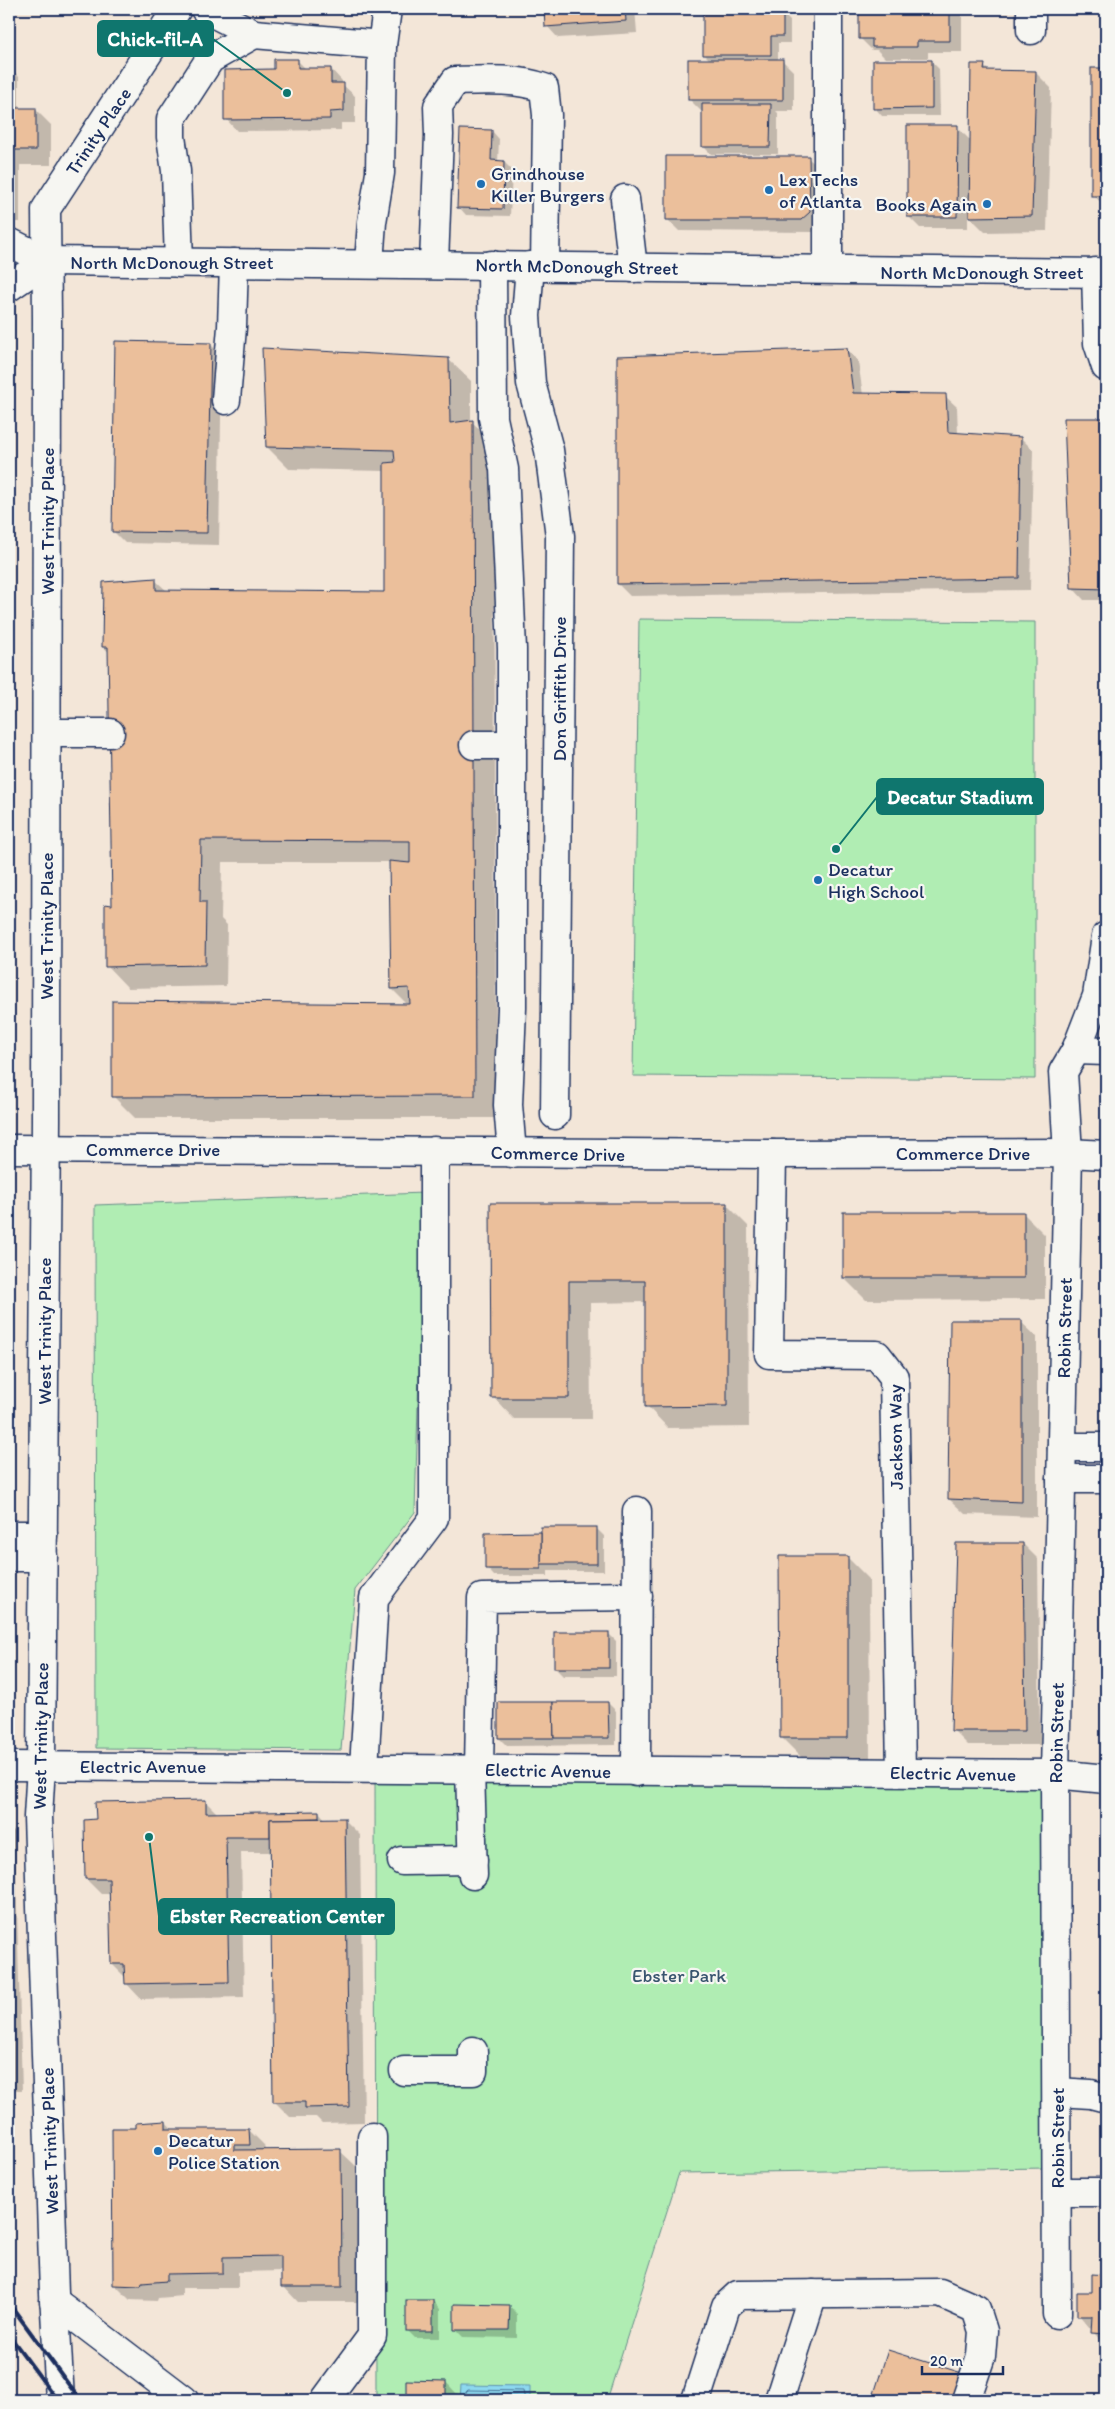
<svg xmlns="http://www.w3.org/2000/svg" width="1115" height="2409" font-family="Itim,sans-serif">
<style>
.green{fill:#b0edb3;stroke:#668e88}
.water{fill:#8dd8ee;stroke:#5f94b4}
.shadow{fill:#0003}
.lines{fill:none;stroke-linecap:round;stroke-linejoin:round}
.shore{stroke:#497398;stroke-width:1}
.building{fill:#ebbf9b;stroke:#1b2f5e}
.minor-casing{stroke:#1b2f5e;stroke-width:31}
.major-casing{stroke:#1b2f5e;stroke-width:31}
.minor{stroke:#f6f6f2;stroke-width:28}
.major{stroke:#f6f6f2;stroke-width:28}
.rail{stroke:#1b2f5e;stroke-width:4}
.poi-dot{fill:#1f6fb2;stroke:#f6f6f2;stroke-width:2}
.labels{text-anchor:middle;stroke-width:4.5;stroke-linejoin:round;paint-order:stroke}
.street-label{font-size:19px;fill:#1b2f5e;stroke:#f6f6f2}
.poi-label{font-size:19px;fill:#1b2f5e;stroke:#f6f6f2;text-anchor:start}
.park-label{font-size:19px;fill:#39556f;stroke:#f6f6f2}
.leader{fill:none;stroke:#0f766e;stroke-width:2}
.callout-dot{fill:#0f766e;stroke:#f6f6f2;stroke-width:2}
.callout{fill:#0f766e;stroke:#0f766e;stroke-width:2}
.callout-label{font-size:20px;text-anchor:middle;font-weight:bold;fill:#fff}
</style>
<rect width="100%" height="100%" fill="#f3e6d8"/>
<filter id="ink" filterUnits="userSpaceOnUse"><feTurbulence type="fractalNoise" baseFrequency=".02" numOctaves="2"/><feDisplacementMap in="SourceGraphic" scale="10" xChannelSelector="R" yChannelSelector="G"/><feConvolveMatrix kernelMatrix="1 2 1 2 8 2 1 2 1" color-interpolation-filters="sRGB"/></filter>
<g filter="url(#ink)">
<g class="green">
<polygon points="639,619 1035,622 1035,1079 633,1076"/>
<polygon points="424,1193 415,1512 355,1590 341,1750 96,1748 95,1205"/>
<polygon points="375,1772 1048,1782 1049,2168 679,2173 607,2400 376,2400"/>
</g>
<polygon class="water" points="461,2385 530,2386 530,2400 460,2400"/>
<g class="shadow">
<polygon points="545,9 635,9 637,33 558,38 547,26"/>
<polygon points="692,9 792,9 792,15 784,15 790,21 790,43 778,43 778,60 782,60 794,72 794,111 776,111 778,113 778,154 711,154 703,146 703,111 701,111 689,99 710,60 704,54 704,14 696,13"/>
<polygon points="860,9 962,9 962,52 928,52 928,58 885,58 877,50 872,50 860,38"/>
<polygon points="297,60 306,69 331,69 342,81 342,84 355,96 355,123 341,123 341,130 237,131 226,119 275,70"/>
<polygon points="931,61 939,69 940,116 882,116 875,108"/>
<polygon points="9,66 19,77 19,110 36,110 51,125 51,165 20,165 20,222 9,222"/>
<polygon points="984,66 990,72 1035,72 1051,88 1047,231 985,232 968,215 968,228 920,228 908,216 957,127 971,141"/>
<polygon points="1093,69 1106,69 1106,207 1093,195"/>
<polygon points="492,131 499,139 498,162 504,162 512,170 510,216 466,215 459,207"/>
<polygon points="808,158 820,169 821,224 813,232 679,231 667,219"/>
<polygon points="210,344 222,356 219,545 125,543 113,531"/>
<polygon points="846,349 858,361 863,395 945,396 957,407 958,434 1021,438 1033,450 1030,590 630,596 618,584"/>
<polygon points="449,360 471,381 471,421 494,443 496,1118 135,1118 113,1096 408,1005 392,989 390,862 222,862 221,919 227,925 226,986 128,988 107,966 113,906 110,653 103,647 155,580 167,591 386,594 385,471 289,469 267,447"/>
<polygon points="1066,419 1106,419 1106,600 1084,600 1073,588"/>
<polygon points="9,841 10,842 10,1078 9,1078"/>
<polygon points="726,1204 748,1226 749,1427 668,1428 647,1406 646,1302 590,1303 591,1419 514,1419 493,1397 492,1205"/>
<polygon points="1023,1213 1045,1235 1045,1299 866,1300 844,1278"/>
<polygon points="1021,1322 1037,1337 1037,1517 965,1514 949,1499"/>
<polygon points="596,1528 604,1536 604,1571 548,1571 548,1576 494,1576 487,1568 543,1533"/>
<polygon points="1023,1544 1038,1559 1040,1745 968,1745 953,1730"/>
<polygon points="847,1557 869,1579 870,1759 803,1759 781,1737"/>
<polygon points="608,1633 616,1641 616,1676 563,1676 555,1668"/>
<polygon points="608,1703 616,1711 616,1745 507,1746 499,1738"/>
<polygon points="205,1801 218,1814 319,1812 326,1820 344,1819 360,1835 364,2122 322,2123 316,2117 290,2117 274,2101 271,1852 241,1852 244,1997 141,1999 126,1983 126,1978 112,1964 110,1894 101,1894 86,1879 97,1820"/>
<polygon points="9,1826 15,1832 22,2091 9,2091"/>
<polygon points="166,2122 174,2131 249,2130 264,2145 265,2151 340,2151 356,2166 357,2302 298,2302 283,2286 282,2271 238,2272 238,2288 182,2288 182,2296 158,2298 157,2301 130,2300 114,2284 138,2129"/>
<polygon points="1094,2276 1106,2276 1106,2347 1079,2315 1094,2293"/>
<polygon points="433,2301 440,2309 440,2338 415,2338 407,2330"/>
<polygon points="509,2306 517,2314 517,2338 463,2337 456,2330"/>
<polygon points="889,2352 961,2374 983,2396 981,2400 873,2400"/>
<polygon points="407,2381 446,2382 457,2394 457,2400 407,2400"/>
</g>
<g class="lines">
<g class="shore">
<polyline points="465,2400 466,2392 468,2390 523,2391 525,2400"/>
<polyline points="472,2400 474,2396 516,2397 518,2400"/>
</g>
</g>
<g class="building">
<polygon points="544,9 625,9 626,21 545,27"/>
<polygon points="859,9 950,9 950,41 917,41 917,47 872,47 872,39 859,39"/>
<polygon points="783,12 783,36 771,36 771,55 703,55 703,13"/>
<polygon points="274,59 298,59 298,68 331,68 331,83 344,83 344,111 330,112 330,119 224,120 224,70 274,69"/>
<rect x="688" y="59" width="95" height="41"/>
<polygon points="873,60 932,60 932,108 873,109"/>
<polygon points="971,64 985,64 984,70 1036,71 1032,216 969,217"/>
<rect x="1091" y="68" width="15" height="128"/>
<polygon points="702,104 771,104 770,147 702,147"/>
<rect x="9" y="108" width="27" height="42"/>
<polygon points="907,125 958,125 957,217 907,217"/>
<polygon points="460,129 492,130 491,160 504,161 503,209 457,208"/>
<polygon points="666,156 809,156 810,212 801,220 666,220"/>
<polygon points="115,341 211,343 207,533 112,532"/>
<polygon points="262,348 449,358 450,423 473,420 475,1096 112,1097 112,1001 410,1004 409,988 391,989 389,861 410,863 410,841 201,840 200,902 206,902 205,965 105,967 105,904 112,905 108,647 102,647 103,582 156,578 156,590 384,592 384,463 395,462 394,450 266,447"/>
<polygon points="847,348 853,393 946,394 948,432 1021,437 1019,578 617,584 617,356"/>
<polygon points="1064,418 1106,418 1106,589 1071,588"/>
<polygon points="490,1203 727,1203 727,1406 645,1407 645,1281 569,1281 569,1398 491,1398"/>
<rect x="843" y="1212" width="181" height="66"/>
<polygon points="950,1320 1022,1320 1022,1502 948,1499"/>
<rect x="541" y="1527" width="56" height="37"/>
<polygon points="541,1532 541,1569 485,1569 485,1533"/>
<polygon points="956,1543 1023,1543 1025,1731 951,1731"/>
<polygon points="779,1556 848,1556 848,1738 780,1738"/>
<rect x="554" y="1632" width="55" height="36"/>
<polygon points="498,1702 553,1702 554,1738 498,1738"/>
<polygon points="553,1702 608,1702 609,1738 554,1738"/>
<polygon points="206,1800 206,1813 319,1811 319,1818 270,1819 270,1837 226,1837 229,1982 125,1984 124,1964 111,1964 109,1879 85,1879 84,1820 96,1819 95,1802"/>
<polygon points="345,1818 349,2107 305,2108 305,2102 273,2102 270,1819"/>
<polygon points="166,2121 166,2129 249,2129 250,2145 234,2145 234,2150 341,2149 342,2287 281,2287 281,2256 223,2257 223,2273 167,2274 167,2281 142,2283 141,2286 113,2285 112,2128 136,2128 136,2123"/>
<polygon points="1092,2274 1106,2275 1106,2334 1091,2333 1092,2316 1077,2316 1077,2292 1092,2292"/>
<rect x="406" y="2300" width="27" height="31"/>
<polygon points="454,2304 510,2305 509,2330 454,2330"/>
<polygon points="888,2350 962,2373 953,2400 872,2400"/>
<polygon points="406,2380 446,2381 446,2400 406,2400"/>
</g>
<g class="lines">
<g class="minor-casing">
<g id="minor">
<polyline points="205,9 254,34 382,45 380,173 372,222 369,263"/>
<polyline points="1031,9 1031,30"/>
<polyline points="382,45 387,9"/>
<polyline points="625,199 633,268"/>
<path d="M9 242 47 261C400 264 753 267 1106 273"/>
<polyline points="179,263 176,171 171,137 171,119 210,59 254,34"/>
<path d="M434 263 439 135 438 106 455 81C484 80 516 78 544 88L547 115 545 267"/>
<polyline points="492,265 493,418 504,469 512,649 512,1008 508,1105 512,1153"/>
<polyline points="530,266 526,316 531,383 549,450 560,536 555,1115"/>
<polyline points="828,269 828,9"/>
<polyline points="1096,272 1098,343 1106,367"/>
<polyline points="9,287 47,261"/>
<polyline points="226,400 232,327 234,263"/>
<polyline points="47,733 110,733"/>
<polyline points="474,745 512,745"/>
<polyline points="1076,1050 1106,1051"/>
<polyline points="772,1154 769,1354 877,1355 894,1377 901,1772"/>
<polyline points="1062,1447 1106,1447"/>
<polyline points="1061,1479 1106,1479"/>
<polyline points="9,1535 43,1535"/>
<polyline points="9,1557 43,1557"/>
<polyline points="9,1766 1055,1774 1106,1779"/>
<polyline points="364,1768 374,1598 434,1518 434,1151"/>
<polyline points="470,1769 473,1875"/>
<polyline points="479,1769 482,1598 638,1596"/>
<polyline points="636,1772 637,1511"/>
<polyline points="402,1861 473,1860"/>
<polyline points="404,2071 473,2071 473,2051"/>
<polyline points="1057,2092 1091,2094 1106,2098"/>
<polyline points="1057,2192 1106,2192"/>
<polyline points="54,2301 184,2400"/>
<polyline points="1057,2314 1055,1774 1068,1153 1063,1072 1076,1050 1097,996 1106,936"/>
<polyline points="60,2400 54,2293 38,1817 41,1766 46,1121 47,319 46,209 177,9"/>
<polyline points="325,2400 372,2336 372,2137"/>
<polyline points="696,2400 726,2306 738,2295 940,2293 976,2309 983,2331 981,2356 966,2400"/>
<polyline points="779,2400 813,2294"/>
</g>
</g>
<g class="major-casing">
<polyline id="major" points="9,1149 772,1154 1068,1153 1106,1155"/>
</g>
<use href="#minor" class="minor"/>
<use href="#major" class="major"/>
<g class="rail">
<polyline points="9,2303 80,2400"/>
<polyline points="9,2335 57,2400"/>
</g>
</g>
</g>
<g class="poi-dot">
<circle cx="481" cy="184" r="5"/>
<circle cx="769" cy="190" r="5"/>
<circle cx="987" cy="204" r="5"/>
<circle cx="818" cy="880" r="5"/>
<circle cx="158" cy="2151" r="5"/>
</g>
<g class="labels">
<g class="street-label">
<text transform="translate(98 131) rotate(-56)" y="7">Trinity Place</text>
<text x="172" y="269">North McDonough Street</text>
<text transform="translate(577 266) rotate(1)" y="7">North McDonough Street</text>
<text x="982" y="279">North McDonough Street</text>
<text transform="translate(47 521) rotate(-90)" y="7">West Trinity Place</text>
<text transform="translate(559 689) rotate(-90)" y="7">Don Griffith Drive</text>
<text transform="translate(46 926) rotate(-90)" y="7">West Trinity Place</text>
<text x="153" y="1156">Commerce Drive</text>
<text transform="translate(558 1153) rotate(1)" y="7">Commerce Drive</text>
<text x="963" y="1160">Commerce Drive</text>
<text transform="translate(1064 1328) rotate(-89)" y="7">Robin Street</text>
<text transform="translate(44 1331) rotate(-90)" y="7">West Trinity Place</text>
<text transform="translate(895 1437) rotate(-91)" y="7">Jackson Way</text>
<text transform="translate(1056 1733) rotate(-89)" y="7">Robin Street</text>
<text transform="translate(40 1736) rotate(-89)" y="7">West Trinity Place</text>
<text x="143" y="1773">Electric Avenue</text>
<text transform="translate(548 1770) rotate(1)" y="7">Electric Avenue</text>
<text transform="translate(953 1773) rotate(1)" y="7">Electric Avenue</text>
<text transform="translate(1057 2138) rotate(-90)" y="7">Robin Street</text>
<text transform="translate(49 2141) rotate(-92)" y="7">West Trinity Place</text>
</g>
<g class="poi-label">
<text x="491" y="180">Grindhouse<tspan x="491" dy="22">Killer Burgers</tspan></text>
<text x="779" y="186">Lex Techs<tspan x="779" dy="22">of Atlanta</tspan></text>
<text x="977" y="211" text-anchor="end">Books Again</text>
<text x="828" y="876">Decatur<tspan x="828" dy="22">High School</tspan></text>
<text x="168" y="2147">Decatur<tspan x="168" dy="22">Police Station</tspan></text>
</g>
<g class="park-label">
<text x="679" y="1982">Ebster Park</text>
</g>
</g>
<path class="leader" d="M287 93L213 39M836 849L877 797M149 1837L159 1916"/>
<g class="callout-dot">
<circle cx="287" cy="93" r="5"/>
<circle cx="836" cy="849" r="5"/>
<circle cx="149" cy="1837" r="5"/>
</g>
<g class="callout">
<rect x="98" y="21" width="115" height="35" rx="5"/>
<rect x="877" y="779" width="166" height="35" rx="5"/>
<rect x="159" y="1899" width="235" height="35" rx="5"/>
</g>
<g class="callout-label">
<text x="155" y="46">Chick-fil-A</text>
<text x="960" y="804">Decatur Stadium</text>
<text x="277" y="1923">Ebster Recreation Center</text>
</g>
<rect width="1115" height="2409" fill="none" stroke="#f6f6f2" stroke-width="30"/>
<rect x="15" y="15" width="1085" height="2379" fill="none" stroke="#1b2f5e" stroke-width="2" filter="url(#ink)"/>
<path d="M922 2366v8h81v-8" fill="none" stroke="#1b2f5e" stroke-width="2.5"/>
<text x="930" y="2366" font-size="15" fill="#1b2f5e" stroke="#f6f6f2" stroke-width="4" paint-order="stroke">20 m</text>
</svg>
